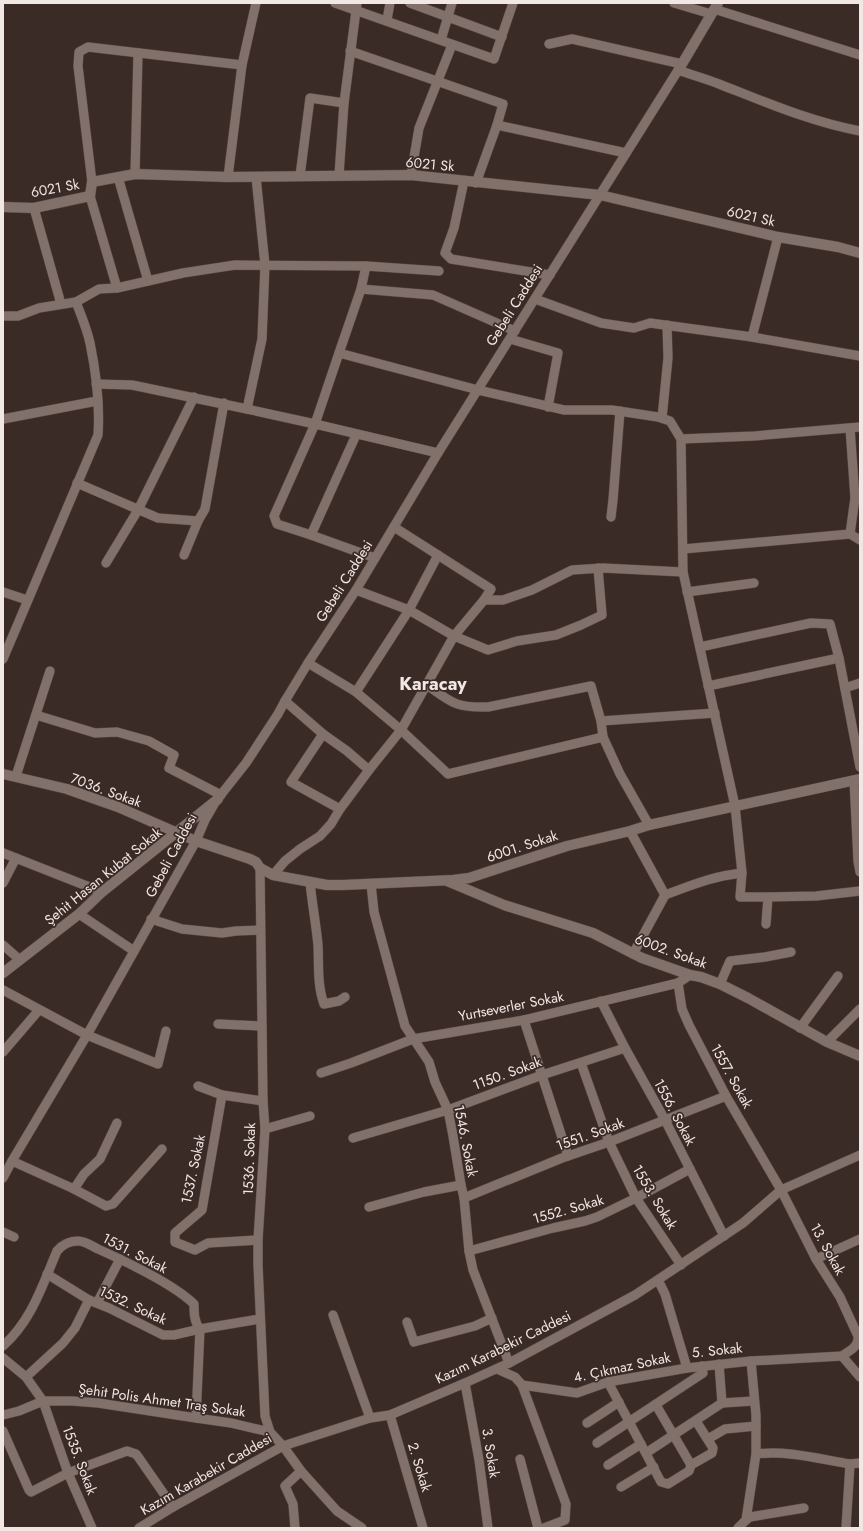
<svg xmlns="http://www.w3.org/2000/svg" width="863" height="1531" font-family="Jost,sans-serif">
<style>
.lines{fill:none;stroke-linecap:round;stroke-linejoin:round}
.minor-casing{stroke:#574a47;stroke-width:10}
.tertiary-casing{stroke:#574a47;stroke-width:11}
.secondary-casing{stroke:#574a47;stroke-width:11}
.minor{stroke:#82706b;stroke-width:9}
.tertiary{stroke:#82706b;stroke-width:10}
.secondary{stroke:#82706b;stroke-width:10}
.labels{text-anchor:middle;stroke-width:3.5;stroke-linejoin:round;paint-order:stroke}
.street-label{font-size:14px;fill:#f1e7e4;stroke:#3b2b27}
.district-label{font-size:18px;font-weight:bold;fill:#f1e7e4;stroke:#3b2b27}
</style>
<rect width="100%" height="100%" fill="#3b2b27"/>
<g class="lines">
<g class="minor-casing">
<g id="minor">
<polyline points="335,3 494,59 513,3"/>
<polyline points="410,3 502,37"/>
<polyline points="674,3 711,14"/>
<polyline points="714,9 860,55"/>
<polyline points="387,20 390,3"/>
<polyline points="441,40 452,3"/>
<polyline points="350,51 503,104 497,125 476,183"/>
<path d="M678 70C692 75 706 79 719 84 765 102 811 122 860 131"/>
<polyline points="497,125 626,153"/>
<polyline points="135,174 138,53"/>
<polyline points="339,175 344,103 357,3"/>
<polyline points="411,175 419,128 452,45"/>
<polyline points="300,176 310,98 344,103"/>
<polyline points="118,177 148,281"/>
<polyline points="228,177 242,65 256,3"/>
<polyline points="256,177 265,265 262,339 247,409 315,424 274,516 277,524 311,535"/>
<polyline points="464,181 454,228 445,253 451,259 550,275"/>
<polyline points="92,182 78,66 79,52 88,47 242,65"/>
<polyline points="90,196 117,288"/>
<polyline points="34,208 61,304"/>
<polyline points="366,266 439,271"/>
<path d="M361 289 339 353 478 390 564 410H612L658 417 670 421 681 439 683 572 735 806 742 873C713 876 692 885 665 895"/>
<polyline points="535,299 601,323 634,328 650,323 752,337 778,237"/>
<polyline points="3,316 18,316 39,308 76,302 99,289 117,288 183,273 235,265 366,266 361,289 433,295 515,331"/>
<polyline points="752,337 860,356"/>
<polyline points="510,339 558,353 548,407"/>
<polyline points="339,353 315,424 438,453"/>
<polyline points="96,384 132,385 247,409"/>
<polyline points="662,418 668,358 667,325"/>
<polyline points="3,419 97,401"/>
<polyline points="850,428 855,498"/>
<polyline points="356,435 311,535 375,558"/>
<polyline points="681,439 754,436 860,427"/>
<polyline points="77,483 158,518 198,521 205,509 224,403"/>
<polyline points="611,517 613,500 620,411"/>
<polyline points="850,534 855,498 860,498"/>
<polyline points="683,549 850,534 860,540"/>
<polyline points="184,555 198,521"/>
<polyline points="106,563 138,510 194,397"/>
<polyline points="356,590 409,610 454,636 488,650 517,641 556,635 581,625 602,615 598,568"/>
<polyline points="3,592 27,600"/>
<polyline points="687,592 754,583"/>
<polyline points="484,600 503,600 532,590 572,570 603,568 683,572"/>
<polyline points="700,647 811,623 830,624 839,658 860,767"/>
<path d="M3 659 98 435C100 405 96 372 90 343 87 329 81 315 76 302"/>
<polyline points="308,663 356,692 401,730 448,774 603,737"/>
<path d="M427 685C452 703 456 708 488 707L591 686 601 721 603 737 620 774 649 825"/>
<polyline points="708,686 839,658"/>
<polyline points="845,688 860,683"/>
<polyline points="356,692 409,610 438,555"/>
<polyline points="285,701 323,734 347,751 369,770"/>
<polyline points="36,715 95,733 117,732 149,741 174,755 169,768 221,795"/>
<polyline points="601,721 715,713"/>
<polyline points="323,734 291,782 340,809"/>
<polyline points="16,776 50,671"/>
<polyline points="854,780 858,861 860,872"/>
<polyline points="630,831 665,895 633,954"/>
<polyline points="3,853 102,892"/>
<polyline points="260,868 263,1101 265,1129 258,1240 258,1265 265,1416 270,1432 283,1446 301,1471 337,1511 362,1528"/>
<polyline points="742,873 740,897 768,897"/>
<polyline points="273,875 285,861 300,849 320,836 331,824 340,809 369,770 401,730 454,636 484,600 491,589 394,527"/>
<path d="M310 882C312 903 316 924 318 945 319 965 317 985 324 1004L339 1001 345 997"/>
<polyline points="3,883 16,858"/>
<polyline points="371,884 374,912 405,1026 429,1062 435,1082 448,1110 453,1136 461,1185 464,1198 469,1251 473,1270 509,1363"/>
<polyline points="79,914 134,951"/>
<polyline points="151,919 182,929 222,933 236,931 260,930"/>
<polyline points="766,924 768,897 816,896 860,891"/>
<polyline points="3,945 20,960"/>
<path d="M690 975 678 983 682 1009 689 1025 726 1096 781 1190 816 1259 840 1297 858 1336C859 1347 850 1350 842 1356L860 1377"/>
<polyline points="720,984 730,961 765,957 791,952"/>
<polyline points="3,990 87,1035 158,1064 166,1031"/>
<polyline points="601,1001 625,1048 665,1120 724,1236"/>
<polyline points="524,1020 568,1156"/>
<polyline points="218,1024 262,1026"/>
<polyline points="800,1028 838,976"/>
<polyline points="827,1042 860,1009"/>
<polyline points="3,1052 39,1010"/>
<polyline points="581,1063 609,1142 636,1198 681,1265"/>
<polyline points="321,1073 351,1063 413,1039 524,1020 678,983"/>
<polyline points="198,1086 222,1095"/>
<polyline points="265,1129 310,1116"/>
<polyline points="353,1138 448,1110 542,1075 625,1048"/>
<polyline points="12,1161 74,1189 106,1206 113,1204 162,1149"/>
<polyline points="3,1178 12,1161 87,1035 196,841 205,820 216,801 246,763 278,714 285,701 308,663 356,590 438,453 682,64 572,39 549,44"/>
<polyline points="74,1189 84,1174 100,1159 117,1123"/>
<polyline points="464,1198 562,1158 609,1142 726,1096"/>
<polyline points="369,1207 424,1192 461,1185"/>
<polyline points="3,1232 14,1237"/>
<polyline points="258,1240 208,1243 195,1250 175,1242 175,1233 202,1210 222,1095 263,1101"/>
<polyline points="469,1251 553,1228 585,1221 597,1217 636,1198 690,1169"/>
<polyline points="816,1259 860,1239"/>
<polyline points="47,1274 89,1300 109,1308 163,1335 174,1335 200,1329 260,1319"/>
<polyline points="658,1280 665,1294 687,1368 751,1361 842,1356"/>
<polyline points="97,1303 120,1259"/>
<polyline points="333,1315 370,1418"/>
<polyline points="407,1322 414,1342 475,1326 492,1318"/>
<path d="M3 1346C32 1320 42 1286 57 1251 62 1245 70 1241 78 1241 85 1241 92 1246 98 1249 127 1262 172 1283 194 1304 194 1313 194 1322 200 1329L196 1418"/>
<polyline points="3,1358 26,1377 43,1401 68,1473 92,1528"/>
<polyline points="497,1369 515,1377 522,1385 577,1393 608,1382 687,1368"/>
<polyline points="26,1377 63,1343 75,1328 89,1300"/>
<polyline points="608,1382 661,1482 668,1484 689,1471 691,1465 656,1405"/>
<polyline points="465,1383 479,1460 488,1528"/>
<polyline points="522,1385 566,1504 565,1520 544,1528"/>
<polyline points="722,1403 754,1401"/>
<polyline points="3,1415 19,1411 43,1401 72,1401 98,1403 196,1418 231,1423 270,1432"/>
<polyline points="390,1415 423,1528"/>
<polyline points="587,1423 619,1402"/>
<polyline points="3,1431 29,1490 31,1492 68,1473 127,1451 136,1454 139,1458 173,1507"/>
<polyline points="708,1439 725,1429 756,1426"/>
<polyline points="597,1443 703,1373 702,1366"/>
<polyline points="646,1453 722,1403 719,1364"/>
<path d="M756 1454C788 1450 819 1459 850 1464"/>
<polyline points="520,1459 538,1528"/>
<polyline points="608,1465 641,1444"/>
<polyline points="691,1465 712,1453 713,1448 696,1421"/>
<polyline points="621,1487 654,1467"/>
<polyline points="746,1520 750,1517 804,1508"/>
<polyline points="139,1528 173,1507 283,1446 370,1418 390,1415 465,1383 509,1363 635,1295 743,1223 781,1190 860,1155"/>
<polyline points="295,1528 293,1504 285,1486 301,1471"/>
<polyline points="738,1528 746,1520 756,1454 756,1415 751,1361"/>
<polyline points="846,1528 850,1464 860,1463"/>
</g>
</g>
<g class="tertiary-casing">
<g id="tertiary">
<polyline points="3,207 34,208 90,196 92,182 135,174 228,177 411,175 600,195 778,237 838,247 860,253"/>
<polyline points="3,774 67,789 118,807 196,841 250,859 256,862 260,868 273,875 327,885 343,885 453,880 469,878 567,846 630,831 649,825 860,779"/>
<polyline points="447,881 504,905 593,933 642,958 690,975 701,977 720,984 748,998 827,1042 860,1056"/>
<polyline points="3,973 79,914 102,892 218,799"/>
</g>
</g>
<g class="secondary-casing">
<polyline id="secondary" points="682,64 718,3"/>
</g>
<use href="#minor" class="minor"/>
<use href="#tertiary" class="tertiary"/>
<use href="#secondary" class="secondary"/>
</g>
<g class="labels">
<g class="street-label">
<text transform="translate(430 164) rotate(5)" y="5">6021 Sk</text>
<text transform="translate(55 188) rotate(-10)" y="5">6021 Sk</text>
<text transform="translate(751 216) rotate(13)" y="5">6021 Sk</text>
<text transform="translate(514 305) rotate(-58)" y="5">Gebeli Caddesi</text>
<text transform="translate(344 581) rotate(-58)" y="5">Gebeli Caddesi</text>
<text transform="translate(106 790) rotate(20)" y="5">7036. Sokak</text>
<text transform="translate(522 846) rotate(-18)" y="5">6001. Sokak</text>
<text transform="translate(171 855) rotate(-62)" y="5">Gebeli Caddesi</text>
<text transform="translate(103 876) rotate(-39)" y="5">Şehit Hasan Kubat Sokak</text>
<text transform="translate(671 951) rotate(20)" y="5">6002. Sokak</text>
<text transform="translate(511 1006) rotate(-11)" y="5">Yurtseverler Sokak</text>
<text transform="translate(507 1073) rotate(-20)" y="5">1150. Sokak</text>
<text transform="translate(732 1076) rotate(61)" y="5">1557. Sokak</text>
<text transform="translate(675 1112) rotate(62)" y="5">1556. Sokak</text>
<text transform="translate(590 1134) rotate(-20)" y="5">1551. Sokak</text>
<text transform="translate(466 1141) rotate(79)" y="5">1546. Sokak</text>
<text transform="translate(249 1159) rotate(-88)" y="5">1536. Sokak</text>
<text transform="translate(193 1169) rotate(-78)" y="5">1537. Sokak</text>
<text transform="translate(655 1197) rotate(59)" y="5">1553. Sokak</text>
<text transform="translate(568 1209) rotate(-16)" y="5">1552. Sokak</text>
<text transform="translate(828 1249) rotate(61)" y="5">13. Sokak</text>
<text transform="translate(135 1253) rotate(27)" y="5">1531. Sokak</text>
<text transform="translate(133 1305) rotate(25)" y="5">1532. Sokak</text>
<text transform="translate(503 1347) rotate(-26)" y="5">Kazım Karabekir Caddesi</text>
<text transform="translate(717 1350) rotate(-6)" y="5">5. Sokak</text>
<text transform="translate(622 1367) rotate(-12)" y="5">4. Çıkmaz Sokak</text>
<text transform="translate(162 1400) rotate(8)" y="5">Şehit Polis Ahmet Traş Sokak</text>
<text transform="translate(491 1453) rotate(81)" y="5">3. Sokak</text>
<text transform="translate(80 1460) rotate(69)" y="5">1535. Sokak</text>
<text transform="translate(420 1467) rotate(73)" y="5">2. Sokak</text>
<text transform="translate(206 1474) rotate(-30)" y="5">Kazım Karabekir Caddesi</text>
</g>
<g class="district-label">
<text x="433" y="690">Karacay</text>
</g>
</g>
<rect width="863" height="1531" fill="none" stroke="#f1e7e4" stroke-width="8"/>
</svg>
